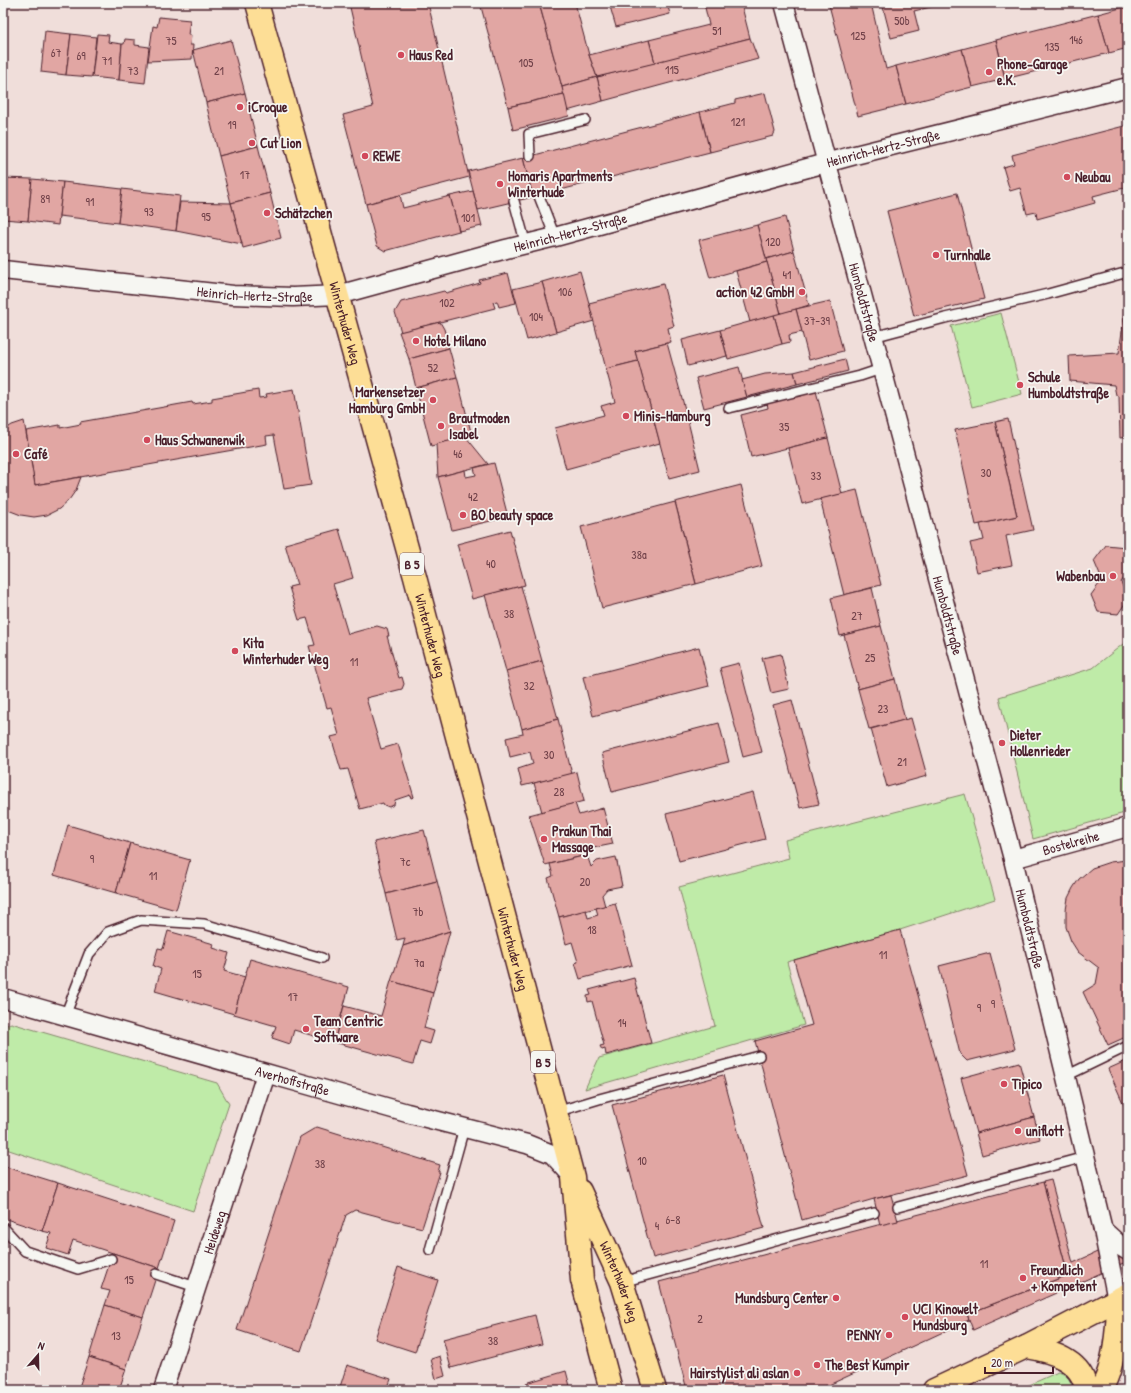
<svg xmlns="http://www.w3.org/2000/svg" width="1131" height="1393" font-family="'Patrick Hand',sans-serif">
<style>
.green{fill:#bfeba8;stroke:#84856a}
.building{fill:#e1a6a3;stroke:#4a1f2b}
.lines{fill:none;stroke-linecap:round;stroke-linejoin:round}
.lane-casing{stroke:#4a1f2b;stroke-width:12}
.street-casing{stroke:#4a1f2b;stroke-width:21}
.primary-casing{stroke:#4a1f2b;stroke-width:25}
.lane{stroke:#f6f6f2;stroke-width:9}
.street{stroke:#f6f6f2;stroke-width:18}
.primary{stroke:#fdde96;stroke-width:22}
.poi-dot{fill:#d1495b;stroke:#f6f6f2;stroke-width:1.5}
.labels{text-anchor:middle;stroke-width:3.5;stroke-linejoin:round;paint-order:stroke}
.number-label{font-size:12px;fill:#704149}
.shield{fill:#f6f6f2;stroke:#7e6067;stroke-width:1}
.shield-label{font-size:13px;font-weight:bold;fill:#4a1f2b}
.poi-label{font-size:14px;font-weight:bold;fill:#4a1f2b;stroke:#f6f6f2;text-anchor:start}
.street-label{font-size:14px;fill:#4a1f2b;stroke:#f6f6f2}
</style>
<rect width="100%" height="100%" fill="#f0deda"/>
<filter id="ink" filterUnits="userSpaceOnUse"><feTurbulence type="fractalNoise" baseFrequency=".025" numOctaves="2"/><feDisplacementMap in="SourceGraphic" scale="8" xChannelSelector="R" yChannelSelector="G"/><feConvolveMatrix kernelMatrix="1 2 1 2 8 2 1 2 1" color-interpolation-filters="sRGB"/></filter>
<g filter="url(#ink)">
<g class="green">
<polygon points="1001,313 1022,394 972,407 951,326"/>
<polygon points="1128,640 1128,812 1033,839 999,697 1093,668"/>
<polygon points="965,794 995,899 900,930 787,962 804,1025 585,1089 599,1058 715,1026 679,887 789,858 785,840"/>
<polygon points="11,1023 217,1083 229,1104 193,1211 3,1148 3,1027"/>
<path d="M1058 1372C1067 1374 1072 1381 1072 1390H1018Z"/>
</g>
<g class="building">
<polygon points="349,3 428,3 469,177 366,204 343,115 373,107"/>
<polygon points="480,3 539,3 564,94 508,107"/>
<polygon points="539,3 575,3 589,55 597,77 562,87"/>
<polygon points="609,3 667,3 670,14 616,27"/>
<polygon points="704,3 741,3 750,38 655,63 649,40 709,25"/>
<polygon points="837,3 871,3 886,69 896,66 906,104 858,116 829,5"/>
<polygon points="882,3 947,3 914,11 919,31 891,38"/>
<polygon points="1128,6 1128,48 1109,53 1098,14"/>
<polygon points="1098,14 1109,53 1005,79 996,40"/>
<polygon points="159,17 190,20 188,35 191,35 190,45 193,45 192,59 148,61 153,26 157,27"/>
<polygon points="45,31 71,34 66,75 41,72"/>
<polygon points="71,34 96,37 92,77 66,75"/>
<polygon points="97,34 109,35 108,42 122,44 119,80 92,77"/>
<polygon points="750,38 758,59 603,101 597,77"/>
<polygon points="125,39 135,40 135,45 149,47 145,83 119,80 122,44 124,44"/>
<polygon points="231,40 245,93 206,103 193,50"/>
<polygon points="649,40 655,63 597,77 589,55"/>
<polygon points="996,40 1005,79 972,87 962,49"/>
<polygon points="962,49 972,87 906,104 896,66"/>
<polygon points="597,77 603,101 567,111 562,87"/>
<polygon points="245,93 258,146 219,156 206,103"/>
<polygon points="765,93 775,132 773,136 710,152 700,112 735,103 735,100"/>
<polygon points="564,94 569,116 513,130 508,107"/>
<polygon points="700,112 710,152 533,197 523,158"/>
<polygon points="1128,125 1128,187 1093,196 1095,203 1037,219 1036,212 1027,214 1020,188 1010,191 1003,167 1014,164 1012,155"/>
<polygon points="258,146 270,193 231,203 219,156"/>
<polygon points="523,158 533,197 478,210 468,171"/>
<polygon points="3,178 32,179 28,221 3,219"/>
<polygon points="32,179 63,182 58,225 28,221"/>
<polygon points="63,182 122,189 118,223 59,216"/>
<polygon points="122,189 180,196 176,231 118,223"/>
<polygon points="473,191 482,226 459,231 450,196"/>
<polygon points="270,193 281,238 243,248 231,203"/>
<polygon points="957,193 984,299 914,316 887,211"/>
<polygon points="400,195 403,208 450,196 459,231 385,251 377,246 366,204"/>
<polygon points="180,202 231,203 242,244 176,231"/>
<polygon points="785,217 794,251 766,259 757,225"/>
<polygon points="757,225 767,262 710,278 699,240"/>
<polygon points="794,251 809,305 781,314 766,259"/>
<polygon points="767,262 781,314 750,322 736,271"/>
<polygon points="580,271 594,321 556,332 542,282"/>
<polygon points="508,273 516,303 499,307 497,301 493,302 495,308 401,332 395,312 401,302 444,291 446,293 480,283 479,280"/>
<polygon points="542,282 556,332 527,340 513,289"/>
<polygon points="663,284 674,326 668,328 671,342 635,351 638,361 606,369 589,303"/>
<polygon points="830,301 843,351 809,360 796,309"/>
<polygon points="1126,303 1128,303 1128,437 1120,438 1119,396 1116,395 1114,385 1070,381 1069,356 1119,353"/>
<polygon points="796,309 802,332 789,335 790,342 782,344 774,315"/>
<polygon points="774,315 782,344 728,359 720,330"/>
<polygon points="440,322 444,329 449,348 409,359 399,332"/>
<polygon points="720,330 727,356 688,366 682,340"/>
<polygon points="667,343 686,413 654,421 635,351"/>
<polygon points="449,348 457,377 416,388 409,359"/>
<polygon points="845,359 848,371 797,384 794,372"/>
<polygon points="638,361 660,443 566,469 555,428 604,415 601,406 615,402 606,369"/>
<polygon points="739,367 747,397 704,408 696,378"/>
<polygon points="794,372 797,384 747,397 742,380 765,374"/>
<polygon points="457,377 472,436 431,446 416,388"/>
<polygon points="294,389 311,485 284,489 274,435 266,436 267,444 35,485 26,431 60,425 60,428 81,424 80,422 192,402 193,404 212,401 212,398 258,390 259,398 267,397 266,394"/>
<polygon points="816,391 828,438 751,457 741,415 768,408 767,403"/>
<polygon points="686,413 700,470 669,478 654,421"/>
<polygon points="1008,419 1033,530 1006,536 1012,565 977,572 970,543 984,540 980,524 1017,516 995,422"/>
<polygon points="24,421 35,485 81,477 76,490 69,500 59,509 47,515 34,517 21,515 8,510 3,506 3,431 12,425"/>
<polygon points="995,422 1017,516 976,525 955,430"/>
<polygon points="466,437 488,464 438,477 436,444"/>
<polygon points="828,438 842,494 802,504 788,448"/>
<polygon points="494,463 508,517 452,530 438,477 465,470 466,477 476,475 474,468"/>
<polygon points="741,485 762,566 696,584 675,502"/>
<polygon points="857,490 881,585 844,595 820,499"/>
<polygon points="675,502 696,584 602,608 581,527"/>
<polygon points="339,529 353,578 333,584 348,634 377,626 387,629 389,636 387,636 399,678 402,677 404,684 402,689 366,698 381,749 398,744 414,797 411,798 410,795 395,800 394,805 389,807 384,805 383,803 360,809 348,769 341,770 331,737 339,735 331,707 327,708 309,646 315,645 307,618 299,620 289,587 297,585 285,544"/>
<polygon points="510,530 525,585 472,599 457,544"/>
<polygon points="1106,545 1126,547 1128,545 1128,573 1121,582 1128,599 1118,614 1098,612 1091,595 1102,580 1094,561"/>
<polygon points="521,586 542,661 506,671 485,595"/>
<polygon points="872,588 881,626 840,636 831,598"/>
<polygon points="881,626 895,679 858,689 844,635"/>
<polygon points="699,647 709,686 593,716 583,677"/>
<polygon points="781,654 789,689 771,693 762,658"/>
<polygon points="542,661 558,719 522,729 506,671"/>
<polygon points="739,663 762,752 743,757 720,668"/>
<polygon points="895,679 905,720 869,729 858,689"/>
<polygon points="792,700 819,804 800,808 773,705"/>
<polygon points="911,718 927,776 887,787 871,729"/>
<polygon points="558,719 572,774 522,786 518,769 533,764 530,752 510,757 506,738 523,734 522,729"/>
<polygon points="719,723 729,762 612,792 602,753"/>
<polygon points="577,772 584,801 542,812 534,783"/>
<polygon points="753,792 765,839 679,861 666,814"/>
<polygon points="575,803 579,815 603,808 613,844 588,849 587,855 545,865 529,815"/>
<polygon points="68,825 130,843 116,893 54,875"/>
<polygon points="424,830 437,881 386,894 374,842"/>
<polygon points="130,843 190,860 176,910 116,893"/>
<polygon points="587,855 591,867 597,861 616,857 622,886 607,889 602,895 605,906 559,917 548,878 553,876 550,864"/>
<polygon points="1127,860 1128,861 1128,1036 1108,1045 1083,992 1096,984 1099,968 1078,952 1071,941 1066,927 1066,910 1068,898 1073,888 1079,879 1092,868 1110,862"/>
<polygon points="437,881 450,931 403,946 405,938 397,940 386,894"/>
<polygon points="615,903 632,965 580,979 575,963 578,962 572,942 566,944 559,917 586,910 588,918 598,915 596,908"/>
<polygon points="900,930 968,1175 874,1199 802,1220 755,1041 812,1025 794,960"/>
<polygon points="168,931 214,944 213,948 229,953 224,971 245,977 234,1014 155,991 161,969 153,966 158,948 163,949"/>
<polygon points="450,931 433,993 391,981 403,946"/>
<polygon points="990,953 1015,1049 967,1061 960,1054 939,966"/>
<polygon points="250,959 349,987 334,1042 294,1030 290,1044 272,1038 276,1026 234,1014"/>
<polygon points="634,978 651,1043 606,1055 605,1049 602,1050 600,1046 604,1045 592,1001 588,1002 587,996 591,995 589,990"/>
<polygon points="391,981 433,993 424,1028 434,1031 430,1044 420,1041 413,1064 334,1042 344,1006 381,1016"/>
<polygon points="1128,1060 1128,1114 1108,1069"/>
<polygon points="1019,1062 1034,1117 976,1133 961,1078"/>
<polygon points="723,1075 764,1228 653,1258 612,1105"/>
<polygon points="1034,1117 1040,1139 982,1155 976,1133"/>
<polygon points="317,1127 440,1165 438,1172 440,1172 422,1228 355,1210 346,1215 301,1351 237,1330 300,1137"/>
<polygon points="3,1166 58,1183 42,1231 3,1218"/>
<polygon points="1051,1180 1073,1263 1128,1238 1128,1261 973,1330 967,1314 1068,1275 1043,1182"/>
<polygon points="1043,1182 1068,1275 967,1314 969,1320 818,1390 687,1390 659,1282"/>
<polygon points="58,1183 174,1221 159,1268 73,1240 68,1255 46,1248 51,1233 42,1231"/>
<polygon points="891,1195 898,1221 880,1225 874,1199"/>
<polygon points="113,1253 159,1268 143,1317 105,1305 110,1291 101,1289"/>
<polygon points="398,1267 438,1280 415,1352 375,1339"/>
<polygon points="105,1305 143,1317 126,1369 89,1357"/>
<polygon points="535,1315 542,1344 451,1368 443,1339"/>
<polygon points="440,1356 445,1376 436,1379 431,1359"/>
<polygon points="89,1357 126,1369 119,1390 78,1390"/>
<polygon points="347,1365 391,1379 387,1390 339,1390"/>
<polygon points="566,1371 571,1390 528,1390 526,1383"/>
</g>
<g class="lines">
<g class="lane-casing">
<g id="lane">
<polyline points="530,156 529,134 585,120"/>
<polyline points="539,196 555,237"/>
<polyline points="514,201 526,245"/>
<polyline points="873,337 945,318 1048,294 1128,272"/>
<polyline points="729,408 860,376 881,369"/>
<polyline points="65,1016 89,954 108,932 141,920 204,924 322,958"/>
<polyline points="1066,1076 1128,1046"/>
<polyline points="556,1112 599,1099 759,1056"/>
<polyline points="898,1207 1085,1157"/>
<polyline points="3,1227 25,1251 78,1269 111,1259"/>
<polyline points="430,1250 464,1128"/>
<polyline points="156,1274 196,1287"/>
<polyline points="622,1282 874,1213"/>
</g>
</g>
<g class="street-casing">
<g id="street">
<path id="s1" d="M784 3 1013 859 1103 1230 1117 1300"/>
<path id="s2" d="M3 270 233 295 293 297 338 295 506 249 555 237 855 155 1128 87"/>
<path id="s3" d="M1013 859 1128 827"/>
<path id="s4" d="M3 998 290 1080 407 1113 527 1144 552 1154 573 1177"/>
<polyline points="1103,1230 1123,1248 1128,1251"/>
<path id="s5" d="M163 1390 266 1074"/>
</g>
</g>
<g class="primary-casing">
<g id="primary">
<path id="s6" d="M257 3 415 577 573 1177 582 1280 611 1390"/>
<path id="s7" d="M580 1191 622 1282 655 1390"/>
<path d="M1026 1347C1051 1351 1083 1360 1086 1390"/>
<polyline points="934,1390 1026,1347 1128,1294"/>
<path d="M1100 1390C1114 1371 1119 1323 1117 1300"/>
</g>
</g>
<use href="#lane" class="lane"/>
<use href="#street" class="street"/>
<use href="#primary" class="primary"/>
</g>
</g>
<g class="poi-dot">
<circle cx="401" cy="55" r="4"/>
<circle cx="989" cy="72" r="4"/>
<circle cx="240" cy="107" r="4"/>
<circle cx="252" cy="143" r="4"/>
<circle cx="365" cy="156" r="4"/>
<circle cx="1067" cy="177" r="4"/>
<circle cx="500" cy="184" r="4"/>
<circle cx="267" cy="213" r="4"/>
<circle cx="936" cy="255" r="4"/>
<circle cx="802" cy="292" r="4"/>
<circle cx="416" cy="341" r="4"/>
<circle cx="1020" cy="385" r="4"/>
<circle cx="433" cy="400" r="4"/>
<circle cx="626" cy="416" r="4"/>
<circle cx="441" cy="426" r="4"/>
<circle cx="147" cy="440" r="4"/>
<circle cx="16" cy="454" r="4"/>
<circle cx="463" cy="515" r="4"/>
<circle cx="1113" cy="576" r="4"/>
<circle cx="235" cy="651" r="4"/>
<circle cx="1002" cy="743" r="4"/>
<circle cx="544" cy="839" r="4"/>
<circle cx="306" cy="1029" r="4"/>
<circle cx="1004" cy="1084" r="4"/>
<circle cx="1018" cy="1131" r="4"/>
<circle cx="1023" cy="1278" r="4"/>
<circle cx="836" cy="1298" r="4"/>
<circle cx="905" cy="1317" r="4"/>
<circle cx="889" cy="1335" r="4"/>
<circle cx="817" cy="1365" r="4"/>
<circle cx="797" cy="1373" r="4"/>
</g>
<g class="labels">
<g class="number-label">
<text x="902" y="25">50b</text>
<text x="717" y="35">51</text>
<text x="858" y="40">125</text>
<text x="1076" y="44">146</text>
<text x="171" y="45">75</text>
<text x="1052" y="51">135</text>
<text x="56" y="57">67</text>
<text x="81" y="60">69</text>
<text x="107" y="65">71</text>
<text x="526" y="67">105</text>
<text x="672" y="74">115</text>
<text x="133" y="75">73</text>
<text x="219" y="75">21</text>
<text x="738" y="126">121</text>
<text x="232" y="129">19</text>
<text x="245" y="179">17</text>
<text x="45" y="203">89</text>
<text x="90" y="206">91</text>
<text x="149" y="216">93</text>
<text x="206" y="221">95</text>
<text x="468" y="222">101</text>
<text x="773" y="246">120</text>
<text x="787" y="279">41</text>
<text x="565" y="296">106</text>
<text x="447" y="307">102</text>
<text x="536" y="321">104</text>
<text x="817" y="325">37-39</text>
<text x="433" y="372">52</text>
<text x="784" y="431">35</text>
<text x="458" y="458">46</text>
<text x="986" y="477">30</text>
<text x="816" y="480">33</text>
<text x="473" y="501">42</text>
<text x="639" y="559">38a</text>
<text x="491" y="568">40</text>
<text x="509" y="618">38</text>
<text x="857" y="620">27</text>
<text x="870" y="662">25</text>
<text x="354" y="666">11</text>
<text x="529" y="690">32</text>
<text x="883" y="713">23</text>
<text x="549" y="759">30</text>
<text x="902" y="766">21</text>
<text x="559" y="796">28</text>
<text x="92" y="863">9</text>
<text x="405" y="866">7c</text>
<text x="153" y="880">11</text>
<text x="585" y="886">20</text>
<text x="418" y="916">7b</text>
<text x="592" y="934">18</text>
<text x="883" y="959">11</text>
<text x="419" y="967">7a</text>
<text x="197" y="978">15</text>
<text x="293" y="1001">17</text>
<text x="993" y="1008">9</text>
<text x="979" y="1012">9</text>
<text x="622" y="1027">14</text>
<text x="642" y="1165">10</text>
<text x="320" y="1168">38</text>
<text x="673" y="1224">6-8</text>
<text x="657" y="1230">4</text>
<text x="984" y="1268">11</text>
<text x="129" y="1284">15</text>
<text x="700" y="1323">2</text>
<text x="116" y="1340">13</text>
<text x="493" y="1345">38</text>
</g>
<g class="shield">
<rect x="400" y="553" width="24" height="22" rx="3"/>
<rect x="531" y="1051" width="24" height="22" rx="3"/>
</g>
<g class="shield-label">
<text x="412" y="569">B 5</text>
<text x="543" y="1067">B 5</text>
</g>
<g class="poi-label">
<text x="409" y="60">Haus Red</text>
<text x="997" y="69">Phone-Garage<tspan x="997" dy="16">e.K.</tspan></text>
<text x="248" y="112">iCroque</text>
<text x="260" y="148">Cut Lion</text>
<text x="373" y="161">REWE</text>
<text x="508" y="181">Homaris Apartments<tspan x="508" dy="16">Winterhude</tspan></text>
<text x="1075" y="182">Neubau</text>
<text x="275" y="218">Schätzchen</text>
<text x="944" y="260">Turnhalle</text>
<text x="794" y="297" text-anchor="end">action 42 GmbH</text>
<text x="424" y="346">Hotel Milano</text>
<text x="1028" y="382">Schule<tspan x="1028" dy="16">Humboldtstraße</tspan></text>
<text x="425" y="397" text-anchor="end">Markensetzer<tspan x="425" dy="16">Hamburg GmbH</tspan></text>
<text x="634" y="421">Minis-Hamburg</text>
<text x="449" y="423">Brautmoden<tspan x="449" dy="16">Isabel</tspan></text>
<text x="155" y="445">Haus Schwanenwik</text>
<text x="24" y="459">Café</text>
<text x="471" y="520">BO beauty space</text>
<text x="1105" y="581" text-anchor="end">Wabenbau</text>
<text x="243" y="648">Kita<tspan x="243" dy="16">Winterhuder Weg</tspan></text>
<text x="1010" y="740">Dieter<tspan x="1010" dy="16">Hollenrieder</tspan></text>
<text x="552" y="836">Prakun Thai<tspan x="552" dy="16">Massage</tspan></text>
<text x="314" y="1026">Team Centric<tspan x="314" dy="16">Software</tspan></text>
<text x="1012" y="1089">Tipico</text>
<text x="1026" y="1136">uniflott</text>
<text x="1031" y="1275">Freundlich<tspan x="1031" dy="16">+ Kompetent</tspan></text>
<text x="828" y="1303" text-anchor="end">Mundsburg Center</text>
<text x="913" y="1314">UCI Kinowelt<tspan x="913" dy="16">Mundsburg</tspan></text>
<text x="881" y="1340" text-anchor="end">PENNY</text>
<text x="825" y="1370">The Best Kumpir</text>
<text x="789" y="1378" text-anchor="end">Hairstylist ali aslan</text>
</g>
<g class="street-label">
<text dy="5" stroke="none"><textPath href="#s2" startOffset="901">Heinrich-Hertz-Straße</textPath></text>
<text dy="5" stroke="none"><textPath href="#s2" startOffset="577">Heinrich-Hertz-Straße</textPath></text>
<text dy="5" stroke="none"><textPath href="#s2" startOffset="253">Heinrich-Hertz-Straße</textPath></text>
<text dy="5" stroke="none"><textPath href="#s1" startOffset="310">Humboldtstraße</textPath></text>
<text dy="5" stroke="none"><textPath href="#s6" startOffset="332">Winterhuder Weg</textPath></text>
<text dy="5" stroke="none"><textPath href="#s1" startOffset="634">Humboldtstraße</textPath></text>
<text dy="5" stroke="none"><textPath href="#s6" startOffset="656">Winterhuder Weg</textPath></text>
<text dy="5" stroke="none"><textPath href="#s3" startOffset="60">Bostelreihe</textPath></text>
<text dy="5" stroke="none"><textPath href="#s1" startOffset="958">Humboldtstraße</textPath></text>
<text dy="5" stroke="none"><textPath href="#s6" startOffset="980">Winterhuder Weg</textPath></text>
<text dy="5" stroke="none"><textPath href="#s4" startOffset="301">Averhoffstraße</textPath></text>
<text dy="5" stroke="none"><textPath href="#s5" startOffset="166">Heideweg</textPath></text>
<text dy="5" stroke="none"><textPath href="#s7" startOffset="99">Winterhuder Weg</textPath></text>
</g>
</g>
<rect width="1131" height="1393" fill="none" stroke="#f6f6f2" stroke-width="16"/>
<rect x="8" y="8" width="1115" height="1377" fill="none" stroke="#4a1f2b" stroke-width="1.5" filter="url(#ink)"/>
<g transform="translate(38 1355) rotate(20)" stroke="#f6f6f2" stroke-width="3" paint-order="stroke">
<path d="M0-3L7 15L0 10L-7 15Z" fill="#4a1f2b"/>
<text y="-6" font-size="11" font-weight="bold" text-anchor="middle" fill="#4a1f2b">N</text>
</g>
<path d="M985 1367v6h68v-6" fill="none" stroke="#4a1f2b" stroke-width="2"/>
<text x="991" y="1367" font-size="12" fill="#4a1f2b" stroke="#f6f6f2" stroke-width="3" paint-order="stroke">20 m</text>
</svg>
